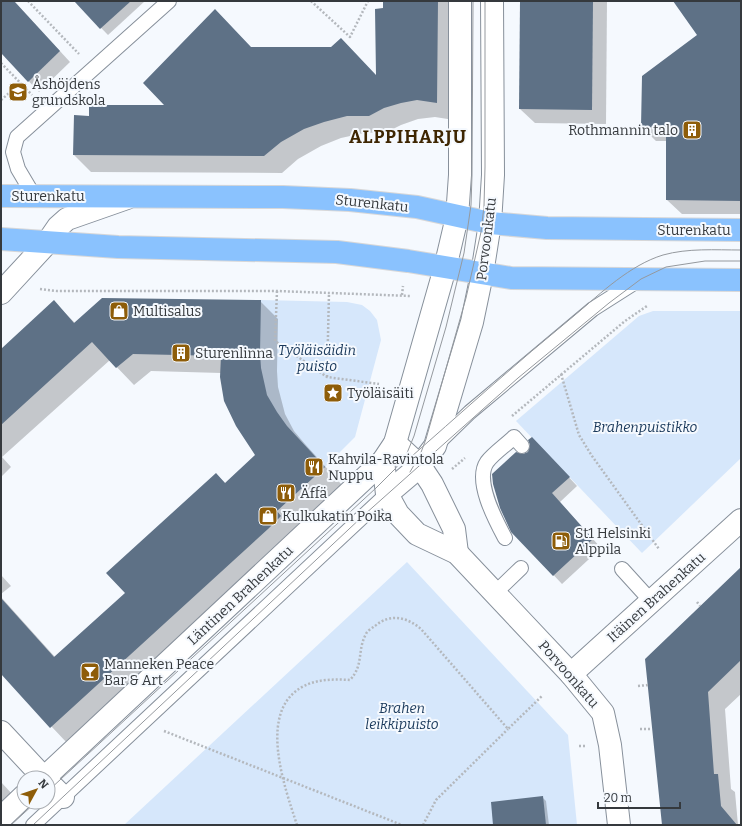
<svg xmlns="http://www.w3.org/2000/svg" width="742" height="826" font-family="Bitter,serif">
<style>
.green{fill:#d6e7fb}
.shadow{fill:#0003}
.building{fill:#5e7186}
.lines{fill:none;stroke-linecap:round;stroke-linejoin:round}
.service-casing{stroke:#87909b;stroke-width:16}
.minor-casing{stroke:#87909b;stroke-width:24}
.tertiary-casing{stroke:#87909b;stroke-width:24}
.primary-casing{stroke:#d7d7d8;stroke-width:24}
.path{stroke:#b4b8bd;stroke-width:2.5;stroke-dasharray:2 2;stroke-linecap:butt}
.service{stroke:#fff;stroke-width:14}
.minor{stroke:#fff;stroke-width:22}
.tertiary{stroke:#fff;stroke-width:22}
.primary{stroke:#8ac2fe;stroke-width:22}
.tram{stroke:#95999e;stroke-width:1}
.labels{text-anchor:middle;stroke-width:4;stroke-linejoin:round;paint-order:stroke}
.poi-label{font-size:14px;fill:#35393d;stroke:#f5f9fe;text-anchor:start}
.street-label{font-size:14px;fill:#35393d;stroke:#f5f9fe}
.park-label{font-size:14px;font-style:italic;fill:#19385a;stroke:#f5f9fe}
.district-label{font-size:18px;font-weight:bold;letter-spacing:1px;fill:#3e2602;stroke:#f5f9fe}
</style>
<rect width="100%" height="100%" fill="#f5f9fe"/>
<g class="green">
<path d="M261 300 347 302 362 305 370 311 377 320 381 340 355 437 325 467C305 445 278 423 267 395 255 366 260 331 261 300Z"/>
<polygon points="653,311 741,311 741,458 642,553 516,421 639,316"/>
<polygon points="407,562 568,735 577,825 124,825"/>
</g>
<g class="shadow">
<polygon points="1,1 14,1 70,62 39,92 1,52"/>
<polygon points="75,1 145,1 108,35"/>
<polygon points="384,1 454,1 454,120 435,117 418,119 401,125 387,132 364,133 341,138 321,146 298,159 282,173 91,172 74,155 90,117 167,106 252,48 378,77"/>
<polygon points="521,1 607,1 606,124 535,123 520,109"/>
<polygon points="674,1 741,1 741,214 682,214 667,200 667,141 656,141 642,127 699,36"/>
<polygon points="260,301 278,319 277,371 278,387 285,414 294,431 305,444 342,485 294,529 298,534 68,744 1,673 1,597 55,657 126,593 216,474 226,484 256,455 221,373 151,371 134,385 110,360 2,457 11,467 1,477 1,351 54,302 75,323"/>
<polygon points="540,446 577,486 560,502 601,548 562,584 512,531 523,455"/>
<polygon points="741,570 741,694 725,709 731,789 735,792 738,825 663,825"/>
<polygon points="1,575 11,586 1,594"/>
<polygon points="1,782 13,795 1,806"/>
<polygon points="543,798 546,801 549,825 494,825"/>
</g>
<g class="building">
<polygon points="1,1 14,1 60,51 28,82 1,53"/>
<polygon points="74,1 131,1 100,29"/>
<polygon points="383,1 438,1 437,103 417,100 401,103 384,108 369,116 347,116 324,122 304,129 281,142 264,156 73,155 74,115 89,116 89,105 164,105 143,83 215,9 251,47 331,47 341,38 376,75 375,9 383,8"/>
<polygon points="520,1 593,1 592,110 519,109"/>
<polygon points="673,1 741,1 741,201 666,200 666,128 641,127 642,76 697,35"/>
<polygon points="102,298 261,300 260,353 261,368 267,395 277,412 287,426 325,467 277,511 281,516 268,529 50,728 1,674 1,598 54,657 125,593 106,573 216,473 225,483 255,455 236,426 224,401 220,377 221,356 133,354 116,368 92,342 1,425 1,349 54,300 74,323"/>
<polygon points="532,437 570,477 552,493 593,539 553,576 511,532 500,508 493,484 492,474 516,452 523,454 528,452 530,445 528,440"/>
<polygon points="741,567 741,660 708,692 714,774 718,774 721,806 737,825 662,825 645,659"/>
<polygon points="543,796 546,825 493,825 491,802"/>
</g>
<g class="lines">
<g class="service-casing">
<g id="service">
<polyline points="34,196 18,169 13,152 17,137 169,1"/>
<polyline points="438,443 470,412 593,309 637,281"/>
<path d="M505 538C496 521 474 481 487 462 494 453 506 445 514 437L522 446"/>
<polyline points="622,569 652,602"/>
<polyline points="495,593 521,568"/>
<polyline points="33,825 387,494"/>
</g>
</g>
<g class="minor-casing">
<g id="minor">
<polyline points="1,293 47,243 58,227 67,219 127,198"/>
<polyline points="395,443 420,466 432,484 454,529 457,553"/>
<polyline points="383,461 387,494 398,514 417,534 457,553 571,674 603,713 610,745 619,825"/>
<polyline points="387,494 420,466 435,446 472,322 482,274"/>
<polyline points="571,674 741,520"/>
<polyline points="1,732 44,778"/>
<polyline points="44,778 383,461 395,443 445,268"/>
<polyline points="48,782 63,797"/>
<polyline points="1,818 24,796"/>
</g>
</g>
<g class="tertiary-casing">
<g id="tertiary">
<polyline points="445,268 457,217 460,175 460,1"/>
<polyline points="482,274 490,223 493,175 492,1"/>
</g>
</g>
<g class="primary-casing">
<g id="primary">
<polyline points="1,196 283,197 350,200 417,207 490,223 547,228 741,230"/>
<polyline points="1,239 118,247 337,252 408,261 511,278 741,280"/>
</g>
</g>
<g class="path">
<polyline points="28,1 79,54"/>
<polyline points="311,1 350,37 368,1"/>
<polyline points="1,63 32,95"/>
<polyline points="1,100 21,83"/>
<polyline points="40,289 57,291 277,291 411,296"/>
<polyline points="277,291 275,341 327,377 379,384"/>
<polyline points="402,295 403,286"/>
<polyline points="561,374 579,435 592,456 659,549"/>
<polyline points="327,377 329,293"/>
<polyline points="512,416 625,321 647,306"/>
<polyline points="452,469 465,458"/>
<polyline points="697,602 700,606"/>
<polyline points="638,686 648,685"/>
<polyline points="640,729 652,729"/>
<polyline points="164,731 402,825"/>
<polyline points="579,746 585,746"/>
<path d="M297 825C285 788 256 710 304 686 318 679 335 679 350 680 364 665 357 650 366 634 367 631 372 628 375 626 390 613 407 617 421 629L508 729 542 696"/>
<polyline points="423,825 436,800 508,729"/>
</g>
<use href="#service" class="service"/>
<use href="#minor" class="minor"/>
<use href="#tertiary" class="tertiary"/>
<use href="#primary" class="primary"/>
<g class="tram">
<path d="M403 464C460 414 516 363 575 315 601 293 630 265 663 255 688 248 715 250 741 250"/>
<polyline points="410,472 420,455 426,439 466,298 481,232 484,206 485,167 485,1"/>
<polyline points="48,791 376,488 395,469 407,453 414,436 446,327 464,253 471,205 472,175 473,1"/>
<polyline points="11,825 36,802"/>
<polyline points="33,825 364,515 518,378 609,303 641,279 666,267 705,261 741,261"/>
</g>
</g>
<defs>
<g id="school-square" transform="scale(1)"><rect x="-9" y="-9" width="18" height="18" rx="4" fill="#8e5d09" stroke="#f5f9fe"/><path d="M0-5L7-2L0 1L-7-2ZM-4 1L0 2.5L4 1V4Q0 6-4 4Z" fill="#fff"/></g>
<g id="building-square" transform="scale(1)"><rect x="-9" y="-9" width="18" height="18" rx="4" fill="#8e5d09" stroke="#f5f9fe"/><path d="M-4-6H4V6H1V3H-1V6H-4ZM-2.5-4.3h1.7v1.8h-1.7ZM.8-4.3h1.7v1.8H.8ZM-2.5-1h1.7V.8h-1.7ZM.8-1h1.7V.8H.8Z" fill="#fff"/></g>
<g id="shop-square" transform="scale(1)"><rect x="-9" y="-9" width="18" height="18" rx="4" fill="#8e5d09" stroke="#f5f9fe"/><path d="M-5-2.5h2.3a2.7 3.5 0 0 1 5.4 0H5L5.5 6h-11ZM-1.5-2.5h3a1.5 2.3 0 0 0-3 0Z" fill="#fff"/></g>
<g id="sight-square" transform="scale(1)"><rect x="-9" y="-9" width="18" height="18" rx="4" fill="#8e5d09" stroke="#f5f9fe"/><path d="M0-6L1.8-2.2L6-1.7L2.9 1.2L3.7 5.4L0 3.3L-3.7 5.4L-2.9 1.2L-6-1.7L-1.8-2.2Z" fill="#fff"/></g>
<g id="restaurant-square" transform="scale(1)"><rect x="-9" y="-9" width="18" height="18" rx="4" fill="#8e5d09" stroke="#f5f9fe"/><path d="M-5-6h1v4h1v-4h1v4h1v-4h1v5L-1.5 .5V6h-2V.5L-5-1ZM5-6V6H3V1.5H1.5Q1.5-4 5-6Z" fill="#fff"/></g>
<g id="fuel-square" transform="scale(1)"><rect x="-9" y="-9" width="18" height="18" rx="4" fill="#8e5d09" stroke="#f5f9fe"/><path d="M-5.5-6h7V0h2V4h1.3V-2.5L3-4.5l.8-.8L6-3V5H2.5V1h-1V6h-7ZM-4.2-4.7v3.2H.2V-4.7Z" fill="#fff"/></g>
<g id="bar-square" transform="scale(1)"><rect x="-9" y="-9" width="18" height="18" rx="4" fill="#8e5d09" stroke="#f5f9fe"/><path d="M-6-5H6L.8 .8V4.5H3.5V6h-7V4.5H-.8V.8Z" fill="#fff"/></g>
</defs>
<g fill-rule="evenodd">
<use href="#school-square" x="18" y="92"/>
<use href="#building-square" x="692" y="130"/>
<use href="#shop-square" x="119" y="311"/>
<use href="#building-square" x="181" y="353"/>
<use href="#sight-square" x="333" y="393"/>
<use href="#restaurant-square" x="314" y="467"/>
<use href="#restaurant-square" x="286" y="493"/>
<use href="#shop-square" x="268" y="516"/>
<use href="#fuel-square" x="561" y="541"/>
<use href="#bar-square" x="90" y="672"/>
</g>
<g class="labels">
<g class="poi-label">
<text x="32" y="89">Åshöjdens<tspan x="32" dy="16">grundskola</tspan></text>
<text x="678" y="135" text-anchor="end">Rothmannin talo</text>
<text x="133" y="316">Multisalus</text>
<text x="195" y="358">Sturenlinna</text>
<text x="347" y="398">Työläisäiti</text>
<text x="328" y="464">Kahvila-Ravintola<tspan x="328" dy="16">Nuppu</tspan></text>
<text x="300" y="498">Äffä</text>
<text x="282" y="521">Kulkukatin Poika</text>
<text x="575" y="538">St1 Helsinki<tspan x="575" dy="16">Alppila</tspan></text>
<text x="104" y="669">Manneken Peace<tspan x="104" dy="16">Bar &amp; Art</tspan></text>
</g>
<g class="street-label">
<text x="48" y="201">Sturenkatu</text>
<text transform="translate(372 203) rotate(6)" y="5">Sturenkatu</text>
<text x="694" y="235">Sturenkatu</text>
<text transform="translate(486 239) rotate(-83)" y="5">Porvoonkatu</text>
<text transform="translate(240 595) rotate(-43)" y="5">Läntinen Brahenkatu</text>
<text transform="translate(656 597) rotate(-42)" y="5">Itäinen Brahenkatu</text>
<text transform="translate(569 674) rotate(49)" y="5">Porvoonkatu</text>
</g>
<g class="park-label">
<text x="317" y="355">Työläisäidin<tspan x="317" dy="16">puisto</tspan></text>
<text x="645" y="432">Brahenpuistikko</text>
<text x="402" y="713">Brahen<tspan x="402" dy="16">leikkipuisto</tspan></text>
</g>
<g class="district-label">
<text x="408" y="143">ALPPIHARJU</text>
</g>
</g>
<rect width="742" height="826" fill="none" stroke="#35393d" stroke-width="4"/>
<g transform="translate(36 790) rotate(50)"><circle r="19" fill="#f5f9fe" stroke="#a8acb1"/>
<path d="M0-3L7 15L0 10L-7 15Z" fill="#8e5d09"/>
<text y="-6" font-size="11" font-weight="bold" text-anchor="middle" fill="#35393d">N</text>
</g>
<path d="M598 802v6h82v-6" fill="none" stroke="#35393d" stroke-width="2"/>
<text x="604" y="802" font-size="12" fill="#35393d" stroke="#f5f9fe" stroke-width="3" paint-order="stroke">20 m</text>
</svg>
